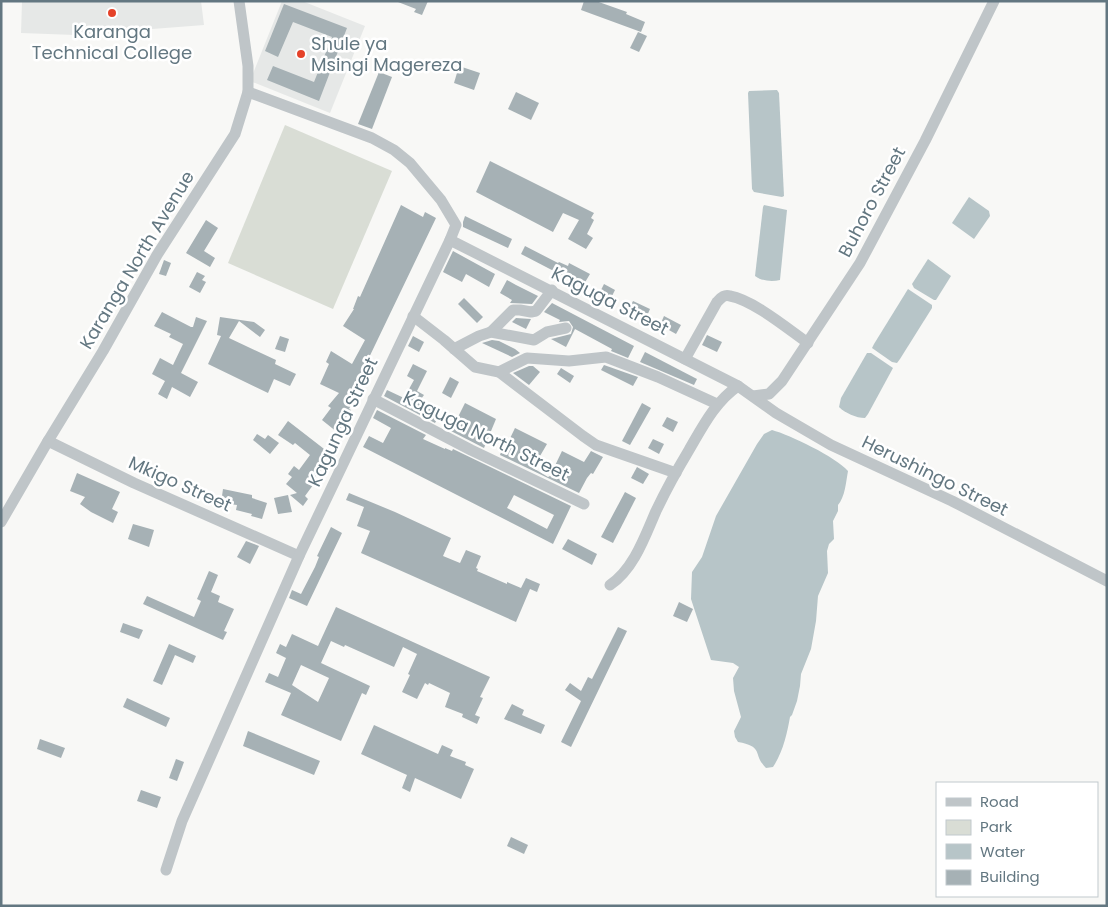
<svg xmlns="http://www.w3.org/2000/svg" width="1108" height="907" font-family="Poppins,sans-serif">
<style>
.built{fill:#e6e8e7}
.green{fill:#d9ddd5}
.water{fill:#b7c5c8}
.building{fill:#a6b1b5;fill-rule:evenodd}
.lines{fill:none;stroke-linecap:round;stroke-linejoin:round}
.street{stroke:#bfc5c8;stroke-width:11}
.poi-dot{fill:#e54229;stroke:#fff;stroke-width:2}
.labels{text-anchor:middle;stroke-width:5;stroke-linejoin:round;paint-order:stroke}
.poi-label{font-size:18px;fill:#637781;stroke:#fff}
.street-label{font-size:18px;fill:#637781;stroke:#fff}
</style>
<rect width="100%" height="100%" fill="#f8f8f6"/>
<g class="built">
<polygon points="22,1 201,1 204,25 75,35 21,33"/>
<polygon points="282,1 302,1 365,26 330,113 250,81"/>
</g>
<polygon class="green" points="285,125 392,171 333,309 228,263"/>
<g class="water">
<polygon points="777,90 779,93 784,196 782,197 754,192 752,189 748,93 749,91"/>
<polygon points="969,197 989,211 990,216 974,239 952,223"/>
<path d="M764 205 787 210 780 280C772 282 761 281 755 276L763 207Z"/>
<polygon points="928,259 951,276 936,300 934,300 914,288 912,284"/>
<polygon points="908,289 932,305 932,308 900,359 897,363 892,362 872,348 874,344"/>
<path d="M867 353H871L893 368 868 414 865 418C856 418 845 413 839 407L841 398Z"/>
<path d="M772 430C790 435 836 457 848 471 846 482 845 497 838 505V511L833 521 834 539 829 544 827 551 828 573 818 596 816 621 811 649 801 674 800 686 797 701 792 715 790 717C787 734 783 752 773 767L766 768C752 754 765 747 738 742L735 737 734 731 741 717 734 691 733 678 739 667 733 663 711 660 691 599 692 572 702 557 716 516 757 444 764 434Z"/>
</g>
<g class="building">
<polygon points="428,1 422,15 414,12 416,9 398,2"/>
<polygon points="584,1 596,1 627,12 626,14 645,22 641,32 581,10"/>
<polygon points="284,4 347,28 319,101 267,80 273,66 314,82 332,37 293,22 278,57 265,51"/>
<polygon points="638,32 647,36 639,52 630,48"/>
<polygon points="459,66 480,73 474,90 454,83"/>
<polygon points="379,72 392,77 372,129 358,124"/>
<polygon points="516,92 539,103 531,120 508,109"/>
<polygon points="490,161 594,213 591,218 594,220 587,234 593,238 586,249 568,239 579,220 563,213 553,232 476,192"/>
<polygon points="401,205 423,217 425,212 436,218 364,368 355,387 359,389 349,409 351,410 342,423 344,424 337,432 322,420 331,408 328,406 339,393 320,384 329,364 326,362 331,351 352,364 365,340 343,326 354,309 353,309 358,296 360,297"/>
<polygon points="465,216 512,239 508,248 463,227 463,222"/>
<polygon points="206,220 218,228 204,251 215,258 210,267 186,253"/>
<polygon points="525,246 558,263 559,262 568,266 569,263 590,274 584,284 574,279 573,281 521,254"/>
<polygon points="453,251 495,274 489,287 466,274 462,282 443,272"/>
<polygon points="164,260 171,263 166,276 159,274"/>
<polygon points="197,272 205,276 202,280 206,282 200,293 189,287"/>
<polygon points="507,280 516,285 538,296 532,304 510,303 512,300 500,293"/>
<polygon points="604,284 615,290 611,298 600,292"/>
<polygon points="464,298 483,317 477,323 458,304"/>
<polygon points="633,301 650,309 647,316 629,309"/>
<polygon points="552,303 634,346 628,358 611,351 612,349 575,329 566,347 551,339 571,334 573,327 569,321 559,322 560,320 544,312"/>
<polygon points="162,312 191,327 193,327 196,317 207,321 181,373 198,382 190,397 172,387 167,399 158,394 165,381 152,374 160,358 173,365 183,344 169,337 171,334 154,326"/>
<polygon points="664,316 681,325 676,334 660,325"/>
<polygon points="220,317 254,322 265,330 260,337 239,321 229,338 276,360 275,364 296,374 290,386 274,379 268,393 208,364 221,336 217,335"/>
<polygon points="516,318 531,319 526,329 512,322"/>
<polygon points="707,335 722,342 717,352 702,345"/>
<polygon points="280,336 289,339 285,352 275,349"/>
<polygon points="413,336 424,342 419,352 408,346"/>
<polygon points="492,340 499,341 515,349 520,353 512,357 482,343"/>
<polygon points="645,352 697,379 694,385 640,362"/>
<polygon points="413,364 427,371 417,391 424,395 418,403 440,414 435,423 384,396 387,390 404,398 414,380 407,376"/>
<polygon points="604,365 638,377 633,386 601,370"/>
<polygon points="529,366 533,366 540,372 529,385 513,373"/>
<polygon points="561,368 574,376 570,383 557,374"/>
<polygon points="450,377 459,382 451,398 442,393"/>
<polygon points="465,403 496,419 484,448 451,431"/>
<polygon points="642,403 651,408 630,445 622,441"/>
<path d="M377 410 426 435 423 439 445 449V448L452 451 453 449 571 506 553 544 363 447 369 436 383 443 391 428 373 418ZM514 495 554 515 547 529 507 508Z"/>
<polygon points="667,417 678,422 673,432 662,426"/>
<polygon points="288,421 328,452 319,464 323,467 314,479 316,481 305,496 308,499 303,506 290,495 297,493 286,484 292,477 288,474 294,466 299,470 310,455 295,443 293,445 278,435"/>
<polygon points="515,428 547,444 533,468 548,477 550,476 562,451 584,462 591,451 603,457 593,474 591,473 587,478 579,493 500,455 501,452 503,453"/>
<polygon points="257,434 265,439 268,435 279,443 270,454 253,440"/>
<polygon points="653,439 664,444 659,454 648,448"/>
<polygon points="637,467 649,474 643,484 631,478"/>
<polygon points="77,473 120,492 112,509 118,512 113,523 91,512 80,504 85,497 70,491"/>
<polygon points="223,489 252,495 252,498 267,503 262,519 251,516 252,514 236,510 237,505 221,503"/>
<polygon points="625,492 636,498 613,543 601,537"/>
<polygon points="349,493 395,512 451,538 443,556 460,563 466,550 481,556 476,568 478,569 477,571 507,584 507,582 521,588 526,578 540,584 537,592 530,589 516,622 361,553 370,531 357,526 364,507 346,500"/>
<polygon points="288,495 292,512 278,514 274,498"/>
<polygon points="133,524 154,530 149,547 128,539"/>
<polygon points="331,527 342,533 307,606 289,598 292,590 301,594 315,567 319,557 317,556"/>
<polygon points="568,539 597,554 592,565 562,549"/>
<polygon points="246,541 259,546 250,564 237,557"/>
<polygon points="209,571 218,575 211,592 220,596 218,602 234,609 224,631 227,632 223,640 143,604 147,596 194,617 201,601 197,599"/>
<polygon points="679,602 693,609 687,622 673,616"/>
<path d="M336 607 490 677 480 697 483 698 475 715 480 717 477 724 462 717 463 714 445 707 450 693 429 683 428 685 425 683 417 699 402 692 410 675 408 674 417 654 403 647 394 667 345 645 344 647 331 641 321 663 370 686 366 695 362 693 341 741 281 715 291 693 265 682 269 673 278 677 286 658 276 653 280 644 286 647 292 634 318 646ZM301 665 329 678 318 702 292 685Z"/>
<polygon points="123,623 143,630 139,639 120,632"/>
<polygon points="618,627 627,631 571,747 561,742 581,701 565,690 570,683 581,691 588,677 592,679"/>
<polygon points="169,644 196,656 193,663 175,655 162,685 153,681"/>
<polygon points="127,698 170,718 166,727 123,707"/>
<polygon points="512,704 524,710 522,715 545,725 541,734 504,719"/>
<polygon points="374,725 438,754 442,745 453,750 450,756 466,762 465,765 474,769 461,799 415,778 410,792 402,788 407,775 361,754"/>
<polygon points="248,731 320,761 314,775 243,746"/>
<polygon points="40,739 65,748 61,758 37,749"/>
<polygon points="176,759 184,762 177,781 169,778"/>
<polygon points="141,790 161,797 157,808 137,801"/>
<polygon points="511,837 528,845 524,854 507,846"/>
</g>
<g class="lines">
<g class="street">
<polyline points="450,240 738,386 776,413 831,445 952,501 1107,581"/>
<polyline points="413,316 444,340 475,367 499,372 583,436 596,445 613,451 676,473"/>
<polyline points="491,332 513,310 520,310 531,312 536,311 552,290"/>
<polyline points="454,349 479,336 491,332 534,340 547,332 566,328"/>
<path d="M685 359 717 302C721 298 724 294 730 296 753 300 788 329 808 343"/>
<polyline points="499,372 527,358 569,361 606,357 658,377 717,404"/>
<polyline points="753,396 769,394 782,381 860,263 925,141 994,1"/>
<polyline points="373,399 471,450 584,504"/>
<polyline points="48,441 134,483 299,556"/>
<polyline points="1,522 48,441 103,351 157,255 235,134 248,92 248,66 239,1"/>
<path d="M610 585C634 569 645 536 656 511 666 490 677 470 689 450 703 426 715 402 738 386"/>
<polyline points="166,870 182,821 299,556 450,240 456,225 441,200 410,163 394,150 372,138 248,92"/>
</g>
</g>
<g class="poi-dot">
<circle cx="112" cy="13" r="5"/>
<circle cx="301" cy="54" r="5"/>
</g>
<g class="labels">
<g class="poi-label">
<text x="112" y="38">Karanga<tspan x="112" dy="21">Technical College</tspan></text>
<text x="311" y="50" text-anchor="start">Shule ya<tspan x="311" dy="21">Msingi Magereza</tspan></text>
</g>
<g class="street-label">
<text transform="translate(872 202) rotate(-62)" y="6">Buhoro Street</text>
<text transform="translate(137 260) rotate(-59)" y="6">Karanga North Avenue</text>
<text transform="translate(610 301) rotate(27)" y="6">Kaguga Street</text>
<text transform="translate(343 422) rotate(-65)" y="6">Kagunga Street</text>
<text transform="translate(486 436) rotate(26)" y="6">Kaguga North Street</text>
<text transform="translate(935 476) rotate(26)" y="6">Herushingo Street</text>
<text transform="translate(180 484) rotate(24)" y="6">Mkigo Street</text>
</g>
</g>
<rect width="1108" height="907" fill="none" stroke="#637781" stroke-width="5"/>
<rect x="936" y="782" width="162" height="115" fill="#ffffff" stroke="#c1c9cd"/>
<rect x="946" y="798" width="25" height="8" fill="#bfc5c8" stroke="#c1c9cd"/>
<text x="980" y="807" font-size="15" fill="#637781">Road</text>
<rect x="946" y="820" width="25" height="15" fill="#d9ddd5" stroke="#c1c9cd"/>
<text x="980" y="832" font-size="15" fill="#637781">Park</text>
<rect x="946" y="844" width="25" height="15" fill="#b7c5c8" stroke="#c1c9cd"/>
<text x="980" y="857" font-size="15" fill="#637781">Water</text>
<rect x="946" y="870" width="25" height="15" fill="#a6b1b5" stroke="#c1c9cd"/>
<text x="980" y="882" font-size="15" fill="#637781">Building</text>
</svg>
